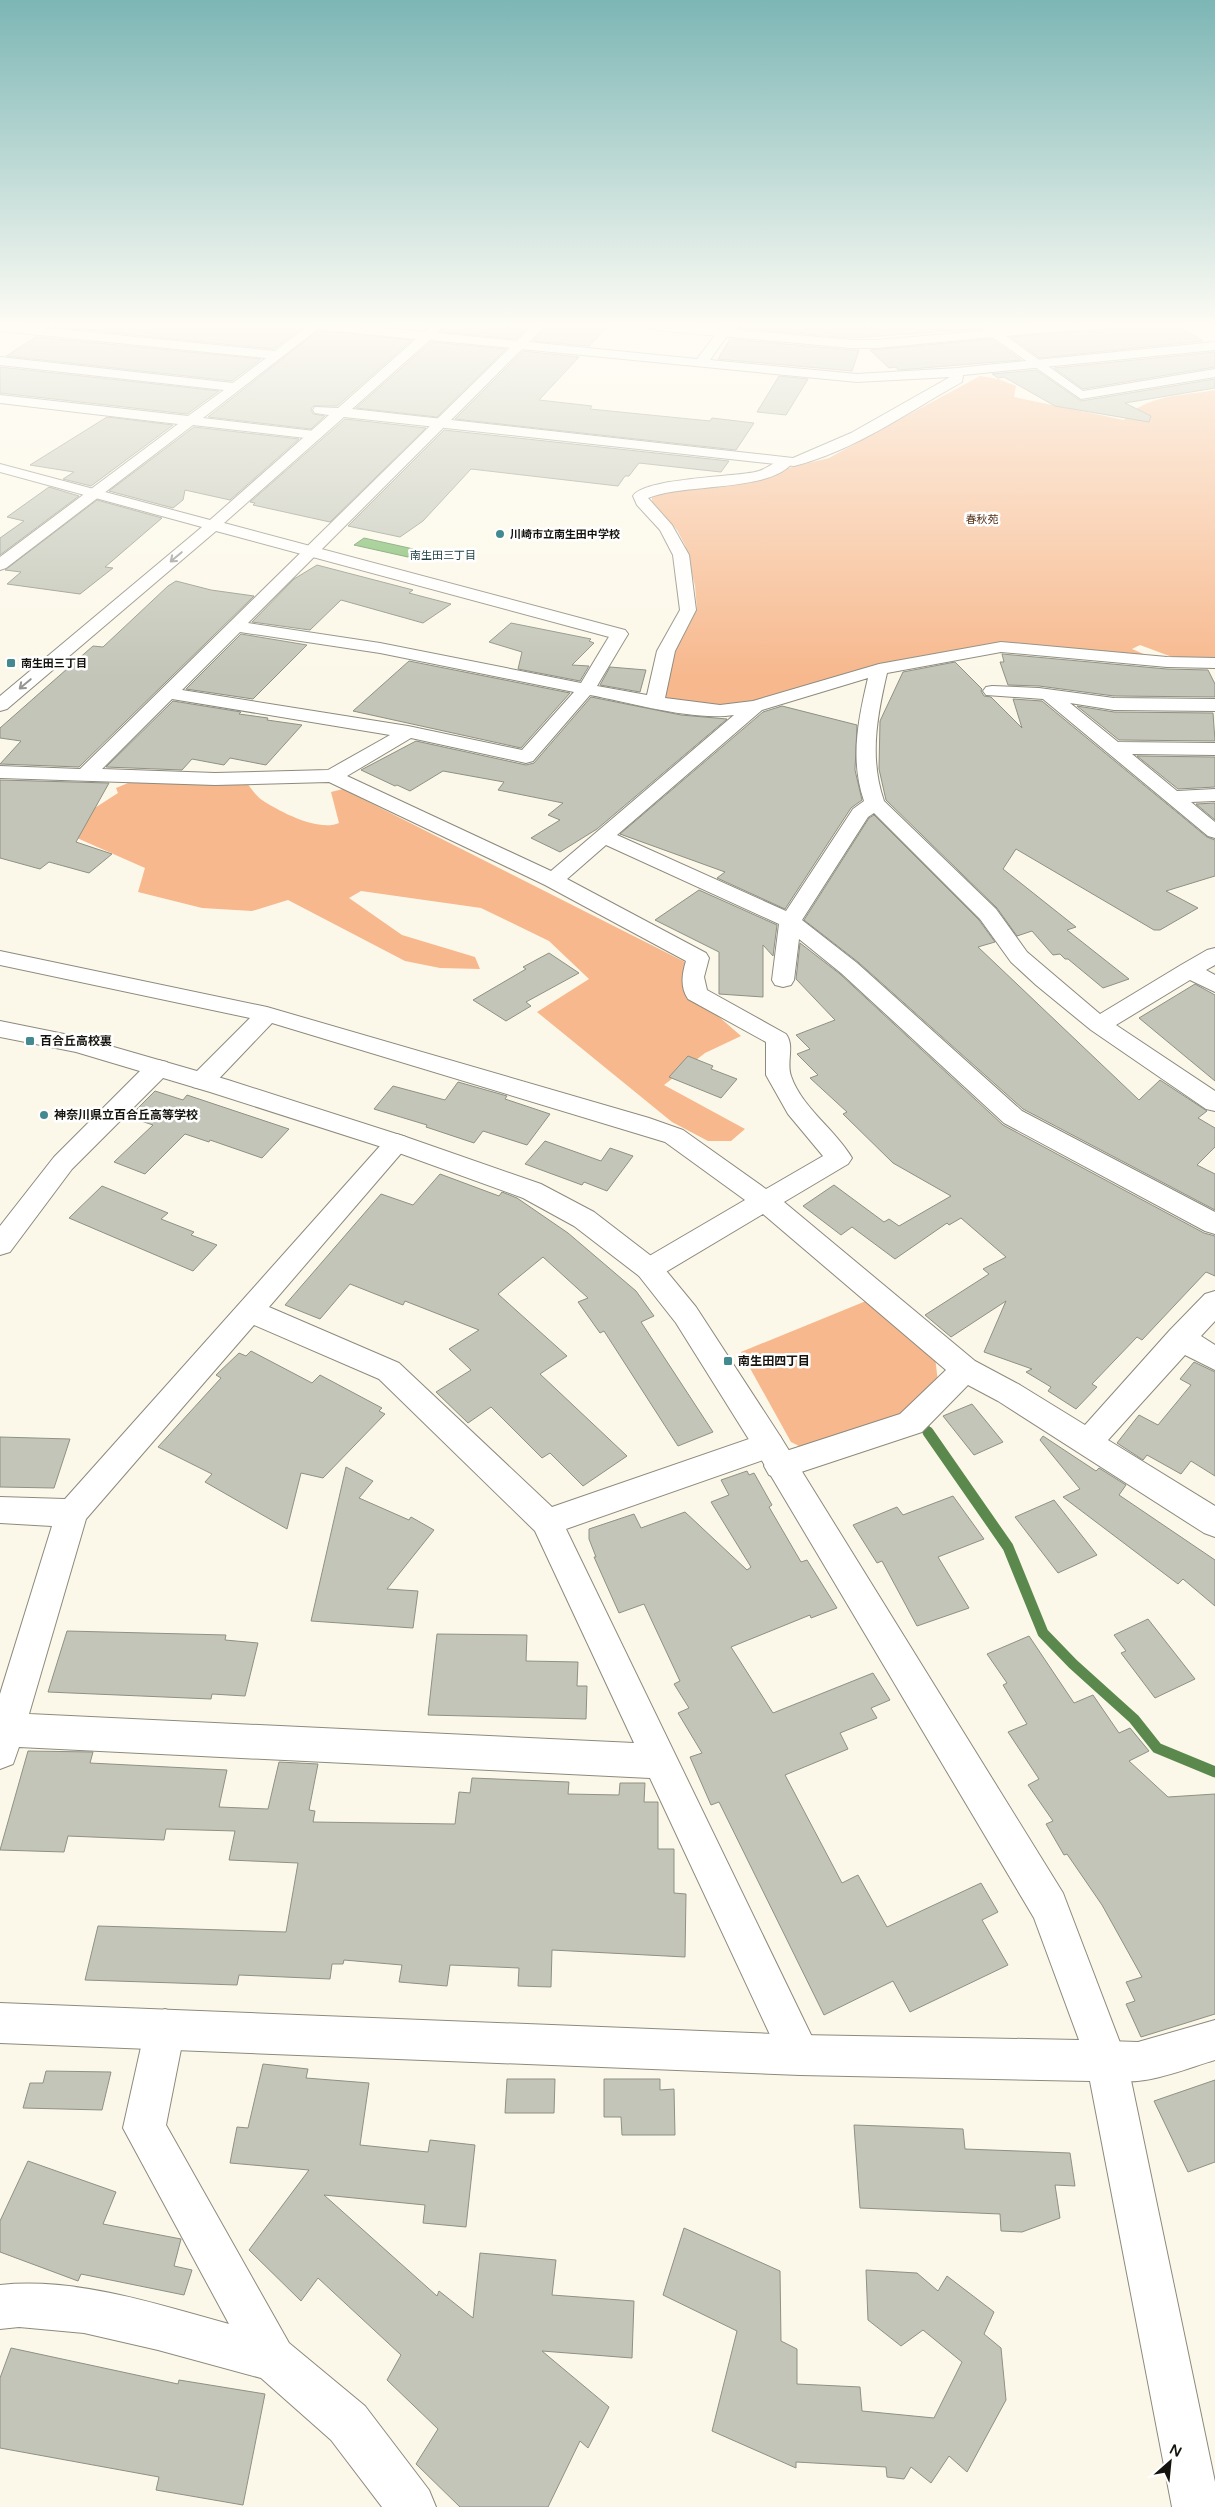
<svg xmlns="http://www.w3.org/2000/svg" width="1215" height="2507" font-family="'Varela Round','Noto Sans JP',sans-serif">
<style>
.green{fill:#f7b88d}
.water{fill:#7aba69;stroke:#5b884d}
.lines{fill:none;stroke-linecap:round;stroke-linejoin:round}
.stream-far1{stroke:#5b884d;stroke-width:9}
.stream{stroke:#5b884d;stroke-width:11}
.building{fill:#c2c5b7;stroke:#8e9183}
.minor-casing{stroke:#8d8a7d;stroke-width:2}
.tertiary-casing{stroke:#8d8a7d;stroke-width:2}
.minor{fill:#fff;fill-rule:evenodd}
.tertiary{fill:#fff;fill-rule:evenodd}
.oneway{stroke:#959592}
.poi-dot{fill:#438a90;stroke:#fff;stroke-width:2}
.labels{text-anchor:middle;stroke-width:5;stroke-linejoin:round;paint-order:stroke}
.far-park-label{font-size:11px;fill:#533016;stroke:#fff}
.far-poi-label{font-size:11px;font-weight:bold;fill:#14130d;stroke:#fff;text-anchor:start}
.far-neighbourhood-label{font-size:11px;fill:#1a3c3f;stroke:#fff}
.poi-label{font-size:12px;font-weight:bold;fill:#14130d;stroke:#fff;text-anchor:start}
</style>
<rect width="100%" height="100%" fill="#fcf8e9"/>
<g class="green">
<path d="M980 376 998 379 1016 386 1014 397 1124 420C1145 394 1185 396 1215 390V660H1180L1140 645 1132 649 1153 658 1001 645 850 672 739 705 714 706 667 700 664 695 674 654 697 609 695 586 685 545 677 530 652 502V494L773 477 788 468 829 458Z"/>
<path d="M246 782C251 788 256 796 262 800 280 812 319 832 339 823L331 792 343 789 685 962 694 995 741 1036 705 1053 664 1085 745 1129 731 1141H708L672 1122 537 1012 589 979 549 941 481 908 361 891 349 898 402 935 475 957 480 969 440 968 405 961 288 900 252 911 202 908 138 892 145 868 68 834 76 820 118 793 116 788 128 783Z"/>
<polygon points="866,1301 935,1356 938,1383 902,1413 805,1449 791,1442 741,1352"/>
</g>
<polygon class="water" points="364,538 418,550 408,557 354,545"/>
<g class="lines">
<polyline class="stream-far1" points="925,1428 929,1433"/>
<polyline class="stream" points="928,1432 1008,1547 1043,1633 1073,1664 1134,1719 1157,1748 1215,1772"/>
</g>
<g class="building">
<polygon points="56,326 305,326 274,349 54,327"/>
<polygon points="440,326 494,328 511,326 528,328 516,339 441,332 443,329"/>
<polygon points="552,326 608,326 589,346 533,341 544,329 548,330"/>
<polygon points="738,326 867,326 865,329 886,326 980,326 981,329 851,338 737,328"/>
<polygon points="1140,326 1178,326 1203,341 1040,358 1011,337"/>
<polygon points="319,330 412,340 337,406 313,406 311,409 313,414 325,416 311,429 208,417"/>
<polygon points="36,337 261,359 232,381 6,356"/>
<polygon points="730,339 851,350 859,350 852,371 718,359"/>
<polygon points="991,339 1021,360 898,370 896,367 889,368 870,350"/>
<polygon points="431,342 506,349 437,417 356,408"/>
<polygon points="523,351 579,357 539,400 592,406 590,409 710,421 712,418 754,423 736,450 455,419"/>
<polygon points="1215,352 1215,367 1083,389 1054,368"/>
<polygon points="0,367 219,391 187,414 0,393"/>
<polygon points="1036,370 1081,401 1215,379 1215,388 1125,403 1151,416 1149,422 1055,406 1004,377 998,378 992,374"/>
<polygon points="779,376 808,379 786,415 757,412"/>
<polygon points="107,417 173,425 91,486 63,479 74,472 30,465"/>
<polygon points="345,419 426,428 330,522 253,505 255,503 250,502"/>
<polygon points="194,427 299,439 230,500 185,490 183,500 173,508 109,491"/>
<polygon points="444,430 729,461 721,472 639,463 629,476 625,476 618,486 471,469 423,521 400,537 348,526"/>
<polygon points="49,487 79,496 0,555 0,538 24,521 7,517"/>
<polygon points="97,500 162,518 105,567 113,568 80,594 7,584 21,572 5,570"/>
<polygon points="317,565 413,590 409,593 451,604 423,623 341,600 310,630 252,622 294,579"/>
<polygon points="176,581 211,590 254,596 79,767 0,764 21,741 0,738 0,728 93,646 103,647 168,586"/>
<polygon points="511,623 591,639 589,641 594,643 572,665 589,666 580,681 518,669 522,652 489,642"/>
<polygon points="241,634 307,645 253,699 186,689"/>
<polygon points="1002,654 1167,669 1208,670 1215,684 1215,697 1114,696 1039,686 1008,685 1000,662 1004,662"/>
<polygon points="409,661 570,693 521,748 353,711"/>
<polygon points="955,662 982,689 981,691 984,696 991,697 1022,728 1013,699 1042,701 1207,837 1215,840 1215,876 1166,891 1198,908 1160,930 1154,930 1016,849 1003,869 1076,927 1067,930 1129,979 1103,988 1068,959 1065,959 1060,954 1053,955 1032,931 1017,936 997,908 886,800 879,769 880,721 903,672"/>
<polygon points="610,667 646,670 640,692 600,685"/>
<polygon points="591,697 681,715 727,719 597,829 560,852 531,838 560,820 548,815 563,803 498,790 504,782 443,771 410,791 397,785 395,786 361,770 416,741 526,765 534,763"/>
<polygon points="173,701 241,712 239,714 268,718 267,720 302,725 266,765 230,758 224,765 192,759 182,770 106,767"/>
<polygon points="782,706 857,725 855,770 862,800 851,808 785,909 717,878 725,872 620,834 763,712"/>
<polygon points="1077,706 1114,712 1213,713 1215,741 1119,740"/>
<polygon points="1137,756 1215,757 1215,787 1178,789"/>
<polygon points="0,780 109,783 76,842 112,854 89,873 49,862 40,869 0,858"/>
<polygon points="1215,803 1215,820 1196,804"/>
<polygon points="874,815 979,920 995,942 978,947 1139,1100 1160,1080 1207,1111 1198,1118 1215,1128 1215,1147 1197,1165 1215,1174 1215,1210 1023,1109 858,962 804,920 869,818"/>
<polygon points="699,890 777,925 773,956 763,945 763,997 719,994 719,952 655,920"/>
<polygon points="800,943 840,974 1003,1125 1204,1233 1215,1236 1215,1276 1206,1272 1142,1340 1137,1337 1092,1384 1097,1387 1076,1409 1048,1391 1051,1387 1026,1372 1032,1369 984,1352 1006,1301 951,1337 925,1315 989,1274 983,1269 1006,1257 961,1218 949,1225 947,1223 895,1259 852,1227 841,1235 803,1206 834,1185 884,1222 889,1219 899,1226 951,1196 893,1163 843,1114 847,1112 810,1078 818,1075 797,1054 810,1049 796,1035 835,1020 796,979"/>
<polygon points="549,953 579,973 526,1002 531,1006 506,1021 473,1000 526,969 523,967"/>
<polygon points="1195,984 1215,995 1215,1081 1139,1018"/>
<polygon points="688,1056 713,1066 711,1069 737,1079 721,1098 669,1077"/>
<polygon points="458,1082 507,1096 505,1099 550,1114 527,1145 483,1131 474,1143 426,1127 427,1125 374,1109 393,1086 445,1100"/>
<polygon points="155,1091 183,1100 187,1095 289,1129 262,1158 210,1140 209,1142 185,1134 145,1174 114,1162 153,1125 129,1117"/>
<polygon points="545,1141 601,1161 610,1148 633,1156 607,1191 584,1182 582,1185 525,1164"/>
<polygon points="440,1174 499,1196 502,1192 517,1198 568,1233 636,1291 654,1316 641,1322 713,1432 678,1446 604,1331 600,1333 578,1302 588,1298 543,1257 498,1294 567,1356 540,1374 627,1456 583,1486 550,1453 542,1458 491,1407 468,1423 436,1392 471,1370 449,1349 479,1330 405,1301 403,1305 350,1284 320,1319 285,1305 381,1194 413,1205"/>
<polygon points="102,1186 168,1213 161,1219 194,1232 191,1235 217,1245 193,1271 69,1218"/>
<polygon points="251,1351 312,1383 320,1375 382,1408 379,1411 385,1414 323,1478 301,1473 287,1529 205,1482 212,1474 158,1447 221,1378 216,1375 239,1353 246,1356"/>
<polygon points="1194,1362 1215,1372 1215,1476 1191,1461 1181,1474 1147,1455 1143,1460 1117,1443 1139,1415 1158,1425 1191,1385 1180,1379"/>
<polygon points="972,1404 1003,1442 974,1455 943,1416"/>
<polygon points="1043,1436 1096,1471 1099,1468 1126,1485 1119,1495 1215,1560 1215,1606 1183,1579 1178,1584 1063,1497 1080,1489 1040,1440"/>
<polygon points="0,1437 70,1439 54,1488 0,1487"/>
<polygon points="346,1467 373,1481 359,1498 409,1520 411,1517 434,1530 387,1589 418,1591 413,1628 311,1621"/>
<polygon points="747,1471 749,1475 754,1473 772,1505 769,1507 801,1562 807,1560 837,1608 811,1618 810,1615 731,1647 773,1713 873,1673 890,1700 871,1708 877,1718 840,1733 848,1749 785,1775 842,1883 858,1875 887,1927 981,1883 998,1912 982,1920 1008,1965 910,2012 893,1981 824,2015 719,1802 711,1805 690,1757 702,1753 678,1713 689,1708 674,1684 680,1681 644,1604 619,1613 594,1557 596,1557 589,1539 589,1529 634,1514 641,1528 685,1512 747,1570 751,1567 711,1502 729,1495 721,1480"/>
<polygon points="953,1496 984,1539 938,1557 969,1608 917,1626 882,1561 877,1563 853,1525 897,1507 903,1515"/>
<polygon points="1054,1500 1097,1555 1058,1573 1015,1517"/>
<polygon points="1148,1619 1195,1679 1155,1698 1121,1653 1126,1651 1114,1635"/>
<polygon points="67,1631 226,1635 225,1640 258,1643 245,1696 212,1694 211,1699 48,1692"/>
<polygon points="437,1634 527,1635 526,1661 578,1662 577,1686 587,1686 586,1719 428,1715"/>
<polygon points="1029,1636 1074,1703 1093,1695 1119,1733 1130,1728 1149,1751 1129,1761 1168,1797 1215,1794 1215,2014 1141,2037 1126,2004 1135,2001 1126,1982 1142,1977 1102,1905 1067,1854 1064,1855 1046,1824 1053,1821 1028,1785 1039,1779 1008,1732 1027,1724 1003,1685 1007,1683 987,1654"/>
<polygon points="28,1751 93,1752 90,1763 227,1770 219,1807 268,1809 279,1762 318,1764 309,1810 315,1811 313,1822 455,1824 459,1792 470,1793 472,1778 569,1782 568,1794 619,1795 620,1783 645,1783 644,1802 658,1802 658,1849 674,1849 674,1893 686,1894 685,1957 552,1950 551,1987 518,1986 519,1968 450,1965 447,1986 399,1982 402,1965 344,1960 343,1964 332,1964 330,1979 239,1975 237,1985 85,1980 98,1926 286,1932 298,1863 229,1860 235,1831 166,1829 164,1840 68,1836 64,1852 0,1850"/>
<polygon points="263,2064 308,2069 306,2078 369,2083 360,2145 428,2152 430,2140 475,2145 466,2227 423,2223 425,2205 324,2195 437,2296 439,2291 473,2318 480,2253 556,2260 552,2295 634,2301 632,2358 542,2351 609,2407 588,2448 580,2441 548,2507 460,2507 416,2464 438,2429 387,2380 401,2355 318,2278 301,2301 249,2250 309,2170 230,2163 237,2127 248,2128"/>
<polygon points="46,2071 111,2072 102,2110 23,2108 30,2083 43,2083"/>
<polygon points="507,2079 555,2079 554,2113 505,2113"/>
<polygon points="604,2079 660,2079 660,2090 674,2089 675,2135 622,2135 621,2117 604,2117"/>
<polygon points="1215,2080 1215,2162 1188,2172 1154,2101"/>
<polygon points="854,2125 963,2129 965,2149 1070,2153 1075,2186 1055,2185 1060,2218 1022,2232 1001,2231 1000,2214 860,2208"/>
<polygon points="28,2161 116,2192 103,2224 181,2239 174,2266 192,2270 184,2295 81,2274 78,2281 0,2252 0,2221"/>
<polygon points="684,2228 780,2271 781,2341 797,2349 797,2384 860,2387 862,2411 934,2418 962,2362 923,2330 901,2346 868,2320 866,2270 917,2273 938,2291 947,2276 994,2312 984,2334 1001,2348 1006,2400 967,2472 949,2456 931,2483 911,2467 904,2479 887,2477 886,2467 796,2462 796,2468 712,2431 737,2331 663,2295"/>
<polygon points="11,2348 178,2384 179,2380 265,2394 243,2505 156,2490 159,2477 0,2448 0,2378"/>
</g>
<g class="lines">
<g class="minor-casing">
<g id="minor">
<polygon points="0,326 25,326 275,351 308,326 322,326 203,418 314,431 321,435 314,439 193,425 6,568 0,570 0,557 178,424 0,403 0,395 188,416 224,390 0,365 0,357 233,383 266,358 0,331"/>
<path d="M532 326H545L248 623 380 643 581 683 613 630H625L628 634 597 686 647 695 657 651 680 610 673 555 660 530 637 505 633 496C645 478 732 477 755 472 767 470 775 460 786 458L791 459 793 462C772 492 684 483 648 498L672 525 689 555 696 610 675 651 665 698 720 705 753 701 879 664 1001 642 1167 657 1215 658V668L1167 667 1001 652 887 673C877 716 869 758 884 801L996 909 1027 952 1100 1014 1181 965 1207 950 1215 948V965L1206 970 1215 975V992L1190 980 1116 1025 1215 1091V1111L1206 1109 1091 1030 1036 985 1011 962 980 919 874 813 868 817 802 920 857 963 1022 1111 1215 1212V1234L1205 1231 1004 1123 841 973 799 939 794 980 791 985 783 987 775 985 772 980 779 924 606 845 567 879 706 953 709 958 704 977 707 990 786 1034C795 1046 786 1062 791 1076 802 1108 835 1129 852 1158L848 1164 784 1202 975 1361 1020 1385 1085 1425 1170 1330 1205 1294 1215 1291V1321L1201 1336 1215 1345V1370L1185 1355 1108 1440 1215 1506V1537L1204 1533 998 1401 968 1385 922 1432 780 1479 769 1475 764 1466 769 1458 566 1529 814 2041 820 2055 814 2069 800 2075 786 2069 650 1778 19 1747 13 1764 0 1769V1694L52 1526 0 1523V1497L65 1499 388 1137 397 1134 406 1137 410 1143 269 1307 399 1363 552 1507 769 1432 780 1436 784 1445 780 1453 900 1414 946 1370 763 1214 659 1276 649 1279 639 1276 635 1269 639 1262 745 1200 665 1142 272 1023 211 1087 202 1089 193 1087 190 1081 193 1075 250 1018 0 965V951L267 1007 649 1118 683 1130 766 1189 823 1156 788 1114 766 1075V1042L688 999C680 987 682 974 686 961L545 885 329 782 215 785 0 778V766L80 769ZM240 632 380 653 574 692 522 750 408 726 182 690ZM868 678C858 720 850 760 864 801L853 809 786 911 617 835 762 710ZM590 695C633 703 692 721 734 715L551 871 347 776 411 738 526 763 533 761ZM172 699 390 735 328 770 215 773 102 769ZM254 1325 379 1379 535 1531 634 1743 29 1714 86 1519Z"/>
<polygon points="649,326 694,326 851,340 877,340 983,331 982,326 992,326 997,329 1034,326 1079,326 1073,330 1006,336 1083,391 1215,369 1215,377 1081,399 992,337 877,348 851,348 655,330"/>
<polygon points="992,686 1039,688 1114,698 1215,699 1215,711 1114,710 1070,703 1118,742 1215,743 1215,755 1132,754 1177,791 1215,789 1215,801 1191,802 1215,822 1215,838 1208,836 1043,699 986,695 983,691 986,687"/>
<polygon points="158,1060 167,1062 170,1068 167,1074 72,1169 10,1252 0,1255 0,1226 54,1157 149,1062"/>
<path d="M165 2009 179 2015 185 2029 166 2125 289 2343 365 2406 429 2490 436 2507H382L331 2440 261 2378 158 2350 84 2333 19 2327 0 2329V2285C76 2277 156 2304 229 2324L123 2128 145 2029 151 2015Z"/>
<path d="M1215 2020V2060C1175 2072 1133 2092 1093 2075L1087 2061 1093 2047 1107 2041 1138 2042Z"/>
</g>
</g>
<g class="tertiary-casing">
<g id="tertiary">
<path d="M316 326H359L424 332 431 326H437L441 329 437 333 697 359 722 326H734L710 360 857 374 957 368 1215 342V350L963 375 962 382C908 412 854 451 794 466L344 417 224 523 625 630 628 634 625 638H613L216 531 7 709 0 711V696L202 527 0 472V464L210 520 329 415 315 413 313 410 315 407 338 408 416 339 322 330ZM430 340 857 382 950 377 851 433 793 458 352 409Z"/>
<polygon points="0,1021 79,1037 228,1080 406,1137 541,1184 594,1212 659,1262 696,1307 780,1436 1063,1893 1127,2061 1215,2482 1215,2507 1172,2507 1090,2081 800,2075 0,2043 0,2003 800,2035 1079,2040 1034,1918 758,1454 676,1323 639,1276 574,1226 523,1198 388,1149 210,1092 76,1052 0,1037"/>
</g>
</g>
<use href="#minor" class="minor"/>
<use href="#tertiary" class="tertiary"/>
</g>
<defs><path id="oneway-shaft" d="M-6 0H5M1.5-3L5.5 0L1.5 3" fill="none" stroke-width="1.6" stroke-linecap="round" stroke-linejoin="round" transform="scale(1.25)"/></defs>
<g class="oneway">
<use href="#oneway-shaft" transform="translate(176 557) rotate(140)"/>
<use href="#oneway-shaft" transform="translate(25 684) rotate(140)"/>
</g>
<linearGradient id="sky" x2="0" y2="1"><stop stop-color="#7cb6b5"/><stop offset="0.48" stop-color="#fefcf5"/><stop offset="1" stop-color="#fefcf5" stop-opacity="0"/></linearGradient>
<rect width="1215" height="677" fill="url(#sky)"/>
<g class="poi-dot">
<circle cx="500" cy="534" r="5"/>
<rect x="6" y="658" width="10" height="10" rx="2.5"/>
<rect x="25" y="1036" width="10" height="10" rx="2.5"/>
<circle cx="44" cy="1115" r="5"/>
<rect x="723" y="1356" width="10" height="10" rx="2.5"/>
</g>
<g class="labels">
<g class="far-park-label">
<text x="982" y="523">春秋苑</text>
</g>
<g class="far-poi-label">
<text x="510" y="538">川崎市立南生田中学校</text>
<text x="21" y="667">南生田三丁目</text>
</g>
<g class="far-neighbourhood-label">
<text x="443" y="559">南生田三丁目</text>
</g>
<g class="poi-label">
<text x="40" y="1045">百合丘高校裏</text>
<text x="54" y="1119">神奈川県立百合丘高等学校</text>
<text x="738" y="1365">南生田四丁目</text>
</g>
</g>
<g transform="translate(1170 2462) rotate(27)" stroke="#ffffff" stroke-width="4" paint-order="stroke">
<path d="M0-4L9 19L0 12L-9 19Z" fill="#14130d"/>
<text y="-8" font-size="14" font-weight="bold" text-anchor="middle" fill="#14130d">N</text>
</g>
</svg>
